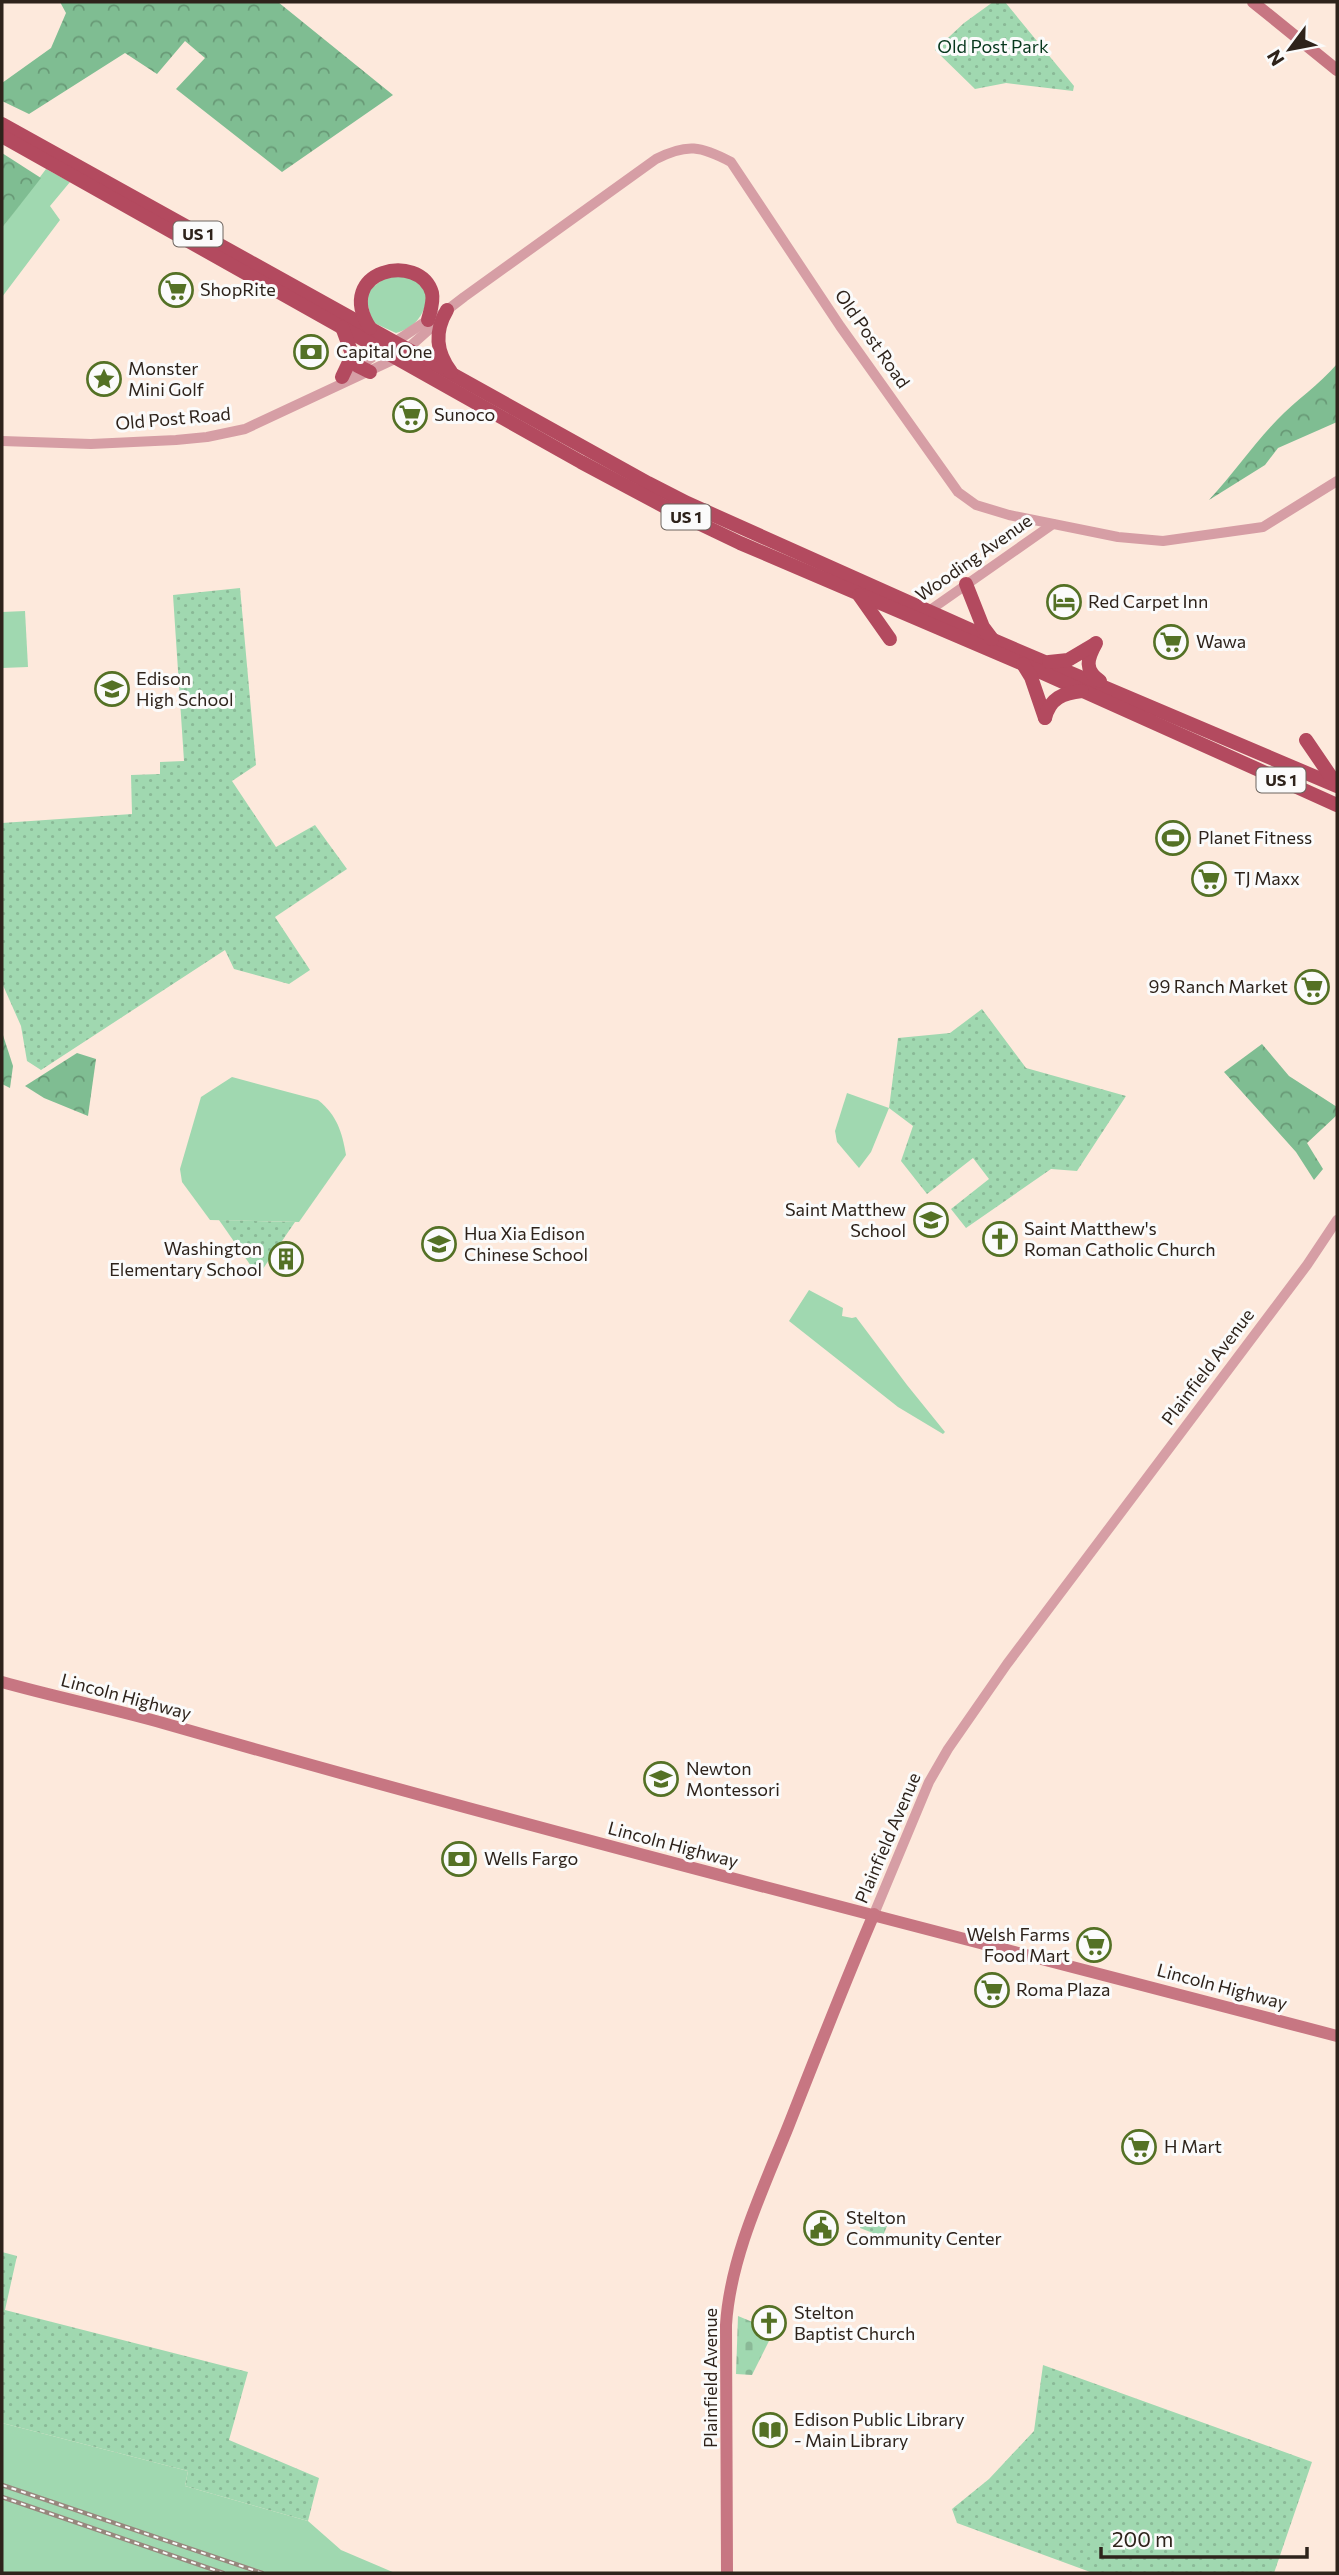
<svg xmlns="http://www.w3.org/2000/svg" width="1339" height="2575" font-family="Commissioner,sans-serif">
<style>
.green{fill:#a0d8b0}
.forest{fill:url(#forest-crowns)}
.cemetery{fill:url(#cemetery-stones)}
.park{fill:url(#park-dots)}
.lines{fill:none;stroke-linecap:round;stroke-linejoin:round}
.tertiary{stroke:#d69ea5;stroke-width:10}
.secondary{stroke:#c77682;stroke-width:12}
.trunk{stroke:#b34a5f;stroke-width:14}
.rail-casing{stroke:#97877d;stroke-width:4.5}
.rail{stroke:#fbfbfb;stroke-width:2;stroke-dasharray:5;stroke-linecap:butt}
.labels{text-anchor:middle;stroke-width:6;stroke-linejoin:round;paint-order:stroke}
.shield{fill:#fbfbfb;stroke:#6c645e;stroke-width:2}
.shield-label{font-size:16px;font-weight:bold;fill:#2e231b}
.park-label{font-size:18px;fill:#06371c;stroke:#fbfbfb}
.poi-label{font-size:18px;fill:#2e231b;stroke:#fbfbfb;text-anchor:start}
.street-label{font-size:18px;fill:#2e231b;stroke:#fbfbfb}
</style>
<defs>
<pattern id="forest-crowns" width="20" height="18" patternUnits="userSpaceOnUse" patternTransform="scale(1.75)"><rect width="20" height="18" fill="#7fbd92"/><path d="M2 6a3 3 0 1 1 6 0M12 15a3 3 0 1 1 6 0" fill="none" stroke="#689976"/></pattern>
<pattern id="cemetery-stones" width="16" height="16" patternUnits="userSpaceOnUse" patternTransform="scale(1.75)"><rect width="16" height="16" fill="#a0d8b0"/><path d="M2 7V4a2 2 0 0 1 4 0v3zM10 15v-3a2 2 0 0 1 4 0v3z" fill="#8ab997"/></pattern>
<pattern id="park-dots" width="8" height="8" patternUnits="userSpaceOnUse" patternTransform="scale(1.75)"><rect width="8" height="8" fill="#a0d8b0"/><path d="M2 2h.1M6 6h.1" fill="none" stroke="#8ab997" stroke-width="1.8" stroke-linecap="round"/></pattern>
</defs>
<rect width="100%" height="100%" fill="#fde9dc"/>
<g class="green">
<polygon points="46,169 70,182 50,206 60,220 2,297 2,228"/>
<path d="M389 275 413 278 428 294C424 317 414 328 396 333L372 322 365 293Z"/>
<polygon points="25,611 28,667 2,668 2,612"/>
<path d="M232 1077 318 1100C337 1115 342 1132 346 1155L299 1222 210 1220 182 1182 180 1169 201 1097Z"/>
<polygon points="847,1093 889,1108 871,1152 859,1168 837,1142 835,1131"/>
<polygon points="809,1290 843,1308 842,1316 852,1318 856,1317 907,1385 945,1432 943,1434 898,1407 789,1321"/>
<polygon points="2,2423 188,2471 185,2486 308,2521 341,2550 395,2573 2,2573"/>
</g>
<g class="forest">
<polygon points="60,2 278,2 393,95 282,172 176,89 205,58 185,41 157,74 125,53 29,114 2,101 2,83 51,48 66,13"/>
<polygon points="2,153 41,178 2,228"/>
<path d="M1337 364V422L1278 448 1265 465 1209 500C1233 474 1253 445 1277 420 1296 400 1319 385 1337 364Z"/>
<polygon points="2,1032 13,1066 10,1088 2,1084"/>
<polygon points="1262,1044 1289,1076 1337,1107 1337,1115 1307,1143 1323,1169 1314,1180 1296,1152 1224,1072"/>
<polygon points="77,1053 96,1059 88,1116 44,1098 25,1086"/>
</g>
<polygon class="cemetery" points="738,2316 774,2331 752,2375 736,2374"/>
<g class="park">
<polygon points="993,2 1005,2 1074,86 1073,91 1006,83 975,89 935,50 964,23"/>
<polygon points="240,588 256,765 232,781 276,847 315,825 347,869 275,917 310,970 289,984 234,969 225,950 41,1070 27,1061 21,1026 2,983 2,823 132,814 131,775 160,774 160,762 184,761 173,595"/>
<polygon points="982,1009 1026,1068 1126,1096 1077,1171 1051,1169 966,1228 951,1209 989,1179 973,1158 927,1194 901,1161 913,1126 889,1108 898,1038 950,1033"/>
<polygon points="219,1220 295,1222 258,1276"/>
<polygon points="855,2211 878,2220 879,2217 889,2221 881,2241 872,2237 873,2233 860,2228 861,2224 852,2220"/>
<polygon points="2,2252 17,2256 5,2310 248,2372 229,2440 319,2478 308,2521 185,2486 188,2471 2,2423"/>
<polygon points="1043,2365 1312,2462 1274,2573 1093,2573 957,2523 952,2509 989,2479 1034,2431"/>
</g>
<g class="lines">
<g class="tertiary">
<polyline points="353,370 428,320 434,318"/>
<path d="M2 441 91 444 176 440 207 437 245 429 397 358 433 326 438 317 464 297 656 159C687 143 701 146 731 162L840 326 958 492 976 505 1009 515 1118 537 1163 541 1263 527 1337 481"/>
<polyline points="923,615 1053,524"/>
<polyline points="874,1914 929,1782 948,1749 1007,1664 1307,1265 1337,1220"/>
</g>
<g class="secondary">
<polyline points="1253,2 1337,70"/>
<path d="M2 1682C55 1697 110 1708 163 1723 553 1835 945 1933 1337 2036"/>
<path d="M727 2573 726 2325C730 2258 763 2189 788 2127 816 2056 844 1984 874 1914"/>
</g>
<g class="trunk">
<polyline points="2,124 648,483 687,503 993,640 1337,786"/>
<polyline points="2,136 581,462 669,509 740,543 1023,664 1337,805"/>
<path d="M447 310C434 332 436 352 451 372"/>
<polyline points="342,327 355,362 358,366 370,372"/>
<path d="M370 328C333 270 420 251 432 293 434 302 430 312 428 320"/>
<polyline points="342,377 352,356"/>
<polyline points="966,584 983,627 992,639"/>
<polyline points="859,595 890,639"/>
<path d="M1096 643C1087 659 1084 670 1100 681"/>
<polyline points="1049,662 1068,660 1095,644"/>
<polyline points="1023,664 1031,677 1045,718"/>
<path d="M1045 718C1050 698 1063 693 1082 691"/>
<polyline points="1306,740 1336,784"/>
</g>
<g class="rail-casing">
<g id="rail">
<polyline points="2,2485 262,2573"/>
<polyline points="2,2497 223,2573"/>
</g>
</g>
<use href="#rail" class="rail"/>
</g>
<defs>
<g id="supermarket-ring" transform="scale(1.75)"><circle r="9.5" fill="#fbfbfb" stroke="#547125" stroke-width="1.5"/><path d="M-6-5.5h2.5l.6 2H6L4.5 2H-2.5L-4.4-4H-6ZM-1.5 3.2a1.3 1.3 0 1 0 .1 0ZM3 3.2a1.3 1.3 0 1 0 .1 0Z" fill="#547125"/></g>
<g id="bank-ring" transform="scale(1.75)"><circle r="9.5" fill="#fbfbfb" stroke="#547125" stroke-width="1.5"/><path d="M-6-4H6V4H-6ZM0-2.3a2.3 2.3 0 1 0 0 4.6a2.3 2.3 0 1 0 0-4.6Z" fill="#547125"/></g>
<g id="sight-ring" transform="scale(1.75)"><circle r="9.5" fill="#fbfbfb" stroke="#547125" stroke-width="1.5"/><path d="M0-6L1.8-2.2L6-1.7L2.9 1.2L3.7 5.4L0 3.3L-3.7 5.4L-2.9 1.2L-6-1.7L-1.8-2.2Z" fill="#547125"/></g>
<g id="hotel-ring" transform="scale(1.75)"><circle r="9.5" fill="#fbfbfb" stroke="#547125" stroke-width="1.5"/><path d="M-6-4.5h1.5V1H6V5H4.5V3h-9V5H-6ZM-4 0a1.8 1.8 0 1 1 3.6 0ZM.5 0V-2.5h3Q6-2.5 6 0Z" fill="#547125"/></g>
<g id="school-ring" transform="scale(1.75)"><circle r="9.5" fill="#fbfbfb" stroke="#547125" stroke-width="1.5"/><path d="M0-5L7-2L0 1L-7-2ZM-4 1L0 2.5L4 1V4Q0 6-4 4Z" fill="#547125"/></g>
<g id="stadium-ring" transform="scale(1.75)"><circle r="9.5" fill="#fbfbfb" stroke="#547125" stroke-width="1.5"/><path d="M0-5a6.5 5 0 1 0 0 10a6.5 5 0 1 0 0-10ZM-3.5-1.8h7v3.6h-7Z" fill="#547125"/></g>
<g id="church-ring" transform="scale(1.75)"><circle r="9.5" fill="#fbfbfb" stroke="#547125" stroke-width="1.5"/><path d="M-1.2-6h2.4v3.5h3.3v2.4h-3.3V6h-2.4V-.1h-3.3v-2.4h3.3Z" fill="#547125"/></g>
<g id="building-ring" transform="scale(1.75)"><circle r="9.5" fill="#fbfbfb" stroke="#547125" stroke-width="1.5"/><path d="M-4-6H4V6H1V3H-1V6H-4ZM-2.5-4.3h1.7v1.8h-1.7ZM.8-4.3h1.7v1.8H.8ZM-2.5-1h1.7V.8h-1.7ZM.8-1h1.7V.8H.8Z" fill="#547125"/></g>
<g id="civic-ring" transform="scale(1.75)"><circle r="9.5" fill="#fbfbfb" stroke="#547125" stroke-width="1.5"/><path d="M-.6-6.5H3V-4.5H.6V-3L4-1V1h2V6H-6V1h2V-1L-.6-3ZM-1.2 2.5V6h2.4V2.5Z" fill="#547125"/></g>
<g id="library-ring" transform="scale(1.75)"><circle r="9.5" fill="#fbfbfb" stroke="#547125" stroke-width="1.5"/><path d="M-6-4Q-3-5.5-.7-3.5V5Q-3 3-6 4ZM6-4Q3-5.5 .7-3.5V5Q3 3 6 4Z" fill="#547125"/></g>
</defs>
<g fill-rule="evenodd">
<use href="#supermarket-ring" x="176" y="290"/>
<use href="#bank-ring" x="311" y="352"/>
<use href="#sight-ring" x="104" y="379"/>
<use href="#supermarket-ring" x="410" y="415"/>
<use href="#hotel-ring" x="1064" y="602"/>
<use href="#supermarket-ring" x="1171" y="642"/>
<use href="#school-ring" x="112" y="689"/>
<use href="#stadium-ring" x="1173" y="838"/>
<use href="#supermarket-ring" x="1209" y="879"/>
<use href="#supermarket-ring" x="1312" y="987"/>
<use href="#school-ring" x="931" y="1220"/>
<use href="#church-ring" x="1000" y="1239"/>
<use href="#school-ring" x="439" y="1244"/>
<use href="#building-ring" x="286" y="1259"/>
<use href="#school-ring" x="661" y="1779"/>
<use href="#bank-ring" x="459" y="1859"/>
<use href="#supermarket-ring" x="1094" y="1945"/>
<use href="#supermarket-ring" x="992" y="1990"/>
<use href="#supermarket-ring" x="1139" y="2147"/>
<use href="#civic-ring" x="821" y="2228"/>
<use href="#church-ring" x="769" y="2323"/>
<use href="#library-ring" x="770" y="2430"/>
</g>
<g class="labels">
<g class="shield">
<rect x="173.5" y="221.5" width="49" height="25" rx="5"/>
<rect x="661.5" y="504.5" width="49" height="25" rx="5"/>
<rect x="1256.5" y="767.5" width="49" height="25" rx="5"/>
</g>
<g class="shield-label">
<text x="198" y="240">US 1</text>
<text x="686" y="523">US 1</text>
<text x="1281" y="786">US 1</text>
</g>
<g class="park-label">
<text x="993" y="53">Old Post Park</text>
</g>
<g class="poi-label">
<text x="200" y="296">ShopRite</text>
<text x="336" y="358">Capital One</text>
<text x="128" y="375">Monster<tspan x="128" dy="21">Mini Golf</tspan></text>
<text x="434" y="421">Sunoco</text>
<text x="1088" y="608">Red Carpet Inn</text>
<text x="1196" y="648">Wawa</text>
<text x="136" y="685">Edison<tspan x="136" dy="21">High School</tspan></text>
<text x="1198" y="844">Planet Fitness</text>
<text x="1234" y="885">TJ Maxx</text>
<text x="1288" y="993" text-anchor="end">99 Ranch Market</text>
<text x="906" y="1216" text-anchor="end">Saint Matthew<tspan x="906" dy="21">School</tspan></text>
<text x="1024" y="1235">Saint Matthew's<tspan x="1024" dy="21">Roman Catholic Church</tspan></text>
<text x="464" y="1240">Hua Xia Edison<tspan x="464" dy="21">Chinese School</tspan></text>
<text x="262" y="1255" text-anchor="end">Washington<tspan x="262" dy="21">Elementary School</tspan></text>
<text x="686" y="1775">Newton<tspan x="686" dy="21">Montessori</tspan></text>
<text x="484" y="1865">Wells Fargo</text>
<text x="1070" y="1941" text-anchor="end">Welsh Farms<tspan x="1070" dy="21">Food Mart</tspan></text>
<text x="1016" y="1996">Roma Plaza</text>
<text x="1164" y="2153">H Mart</text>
<text x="846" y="2224">Stelton<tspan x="846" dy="21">Community Center</tspan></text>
<text x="794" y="2319">Stelton<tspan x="794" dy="21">Baptist Church</tspan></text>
<text x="794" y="2426">Edison Public Library<tspan x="794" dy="21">- Main Library</tspan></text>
</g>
<g class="street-label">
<text transform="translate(872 339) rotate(55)" y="6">Old Post Road</text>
<text transform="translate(173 419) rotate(-5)" y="6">Old Post Road</text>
<text transform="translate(974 558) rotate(-35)" y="6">Wooding Avenue</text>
<text transform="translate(1208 1367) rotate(-53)" y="6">Plainfield Avenue</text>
<text transform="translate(126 1697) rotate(15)" y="6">Lincoln Highway</text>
<text transform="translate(888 1838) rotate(-67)" y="6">Plainfield Avenue</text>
<text transform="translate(673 1845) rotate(15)" y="6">Lincoln Highway</text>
<text transform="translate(1222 1987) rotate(15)" y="6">Lincoln Highway</text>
<text transform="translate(711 2378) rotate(-90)" y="6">Plainfield Avenue</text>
</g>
</g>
<rect width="1339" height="2575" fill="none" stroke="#2e231b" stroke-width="7"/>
<g transform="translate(1290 49) rotate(238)" stroke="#fbfbfb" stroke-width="5" paint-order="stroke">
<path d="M0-5L12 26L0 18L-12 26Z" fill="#2e231b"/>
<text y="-10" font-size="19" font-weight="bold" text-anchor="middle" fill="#2e231b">N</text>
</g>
<path d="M1101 2547v10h206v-10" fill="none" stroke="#2e231b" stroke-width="3.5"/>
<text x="1112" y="2547" font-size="21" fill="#2e231b" stroke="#fbfbfb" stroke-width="5" paint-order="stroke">200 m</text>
</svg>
